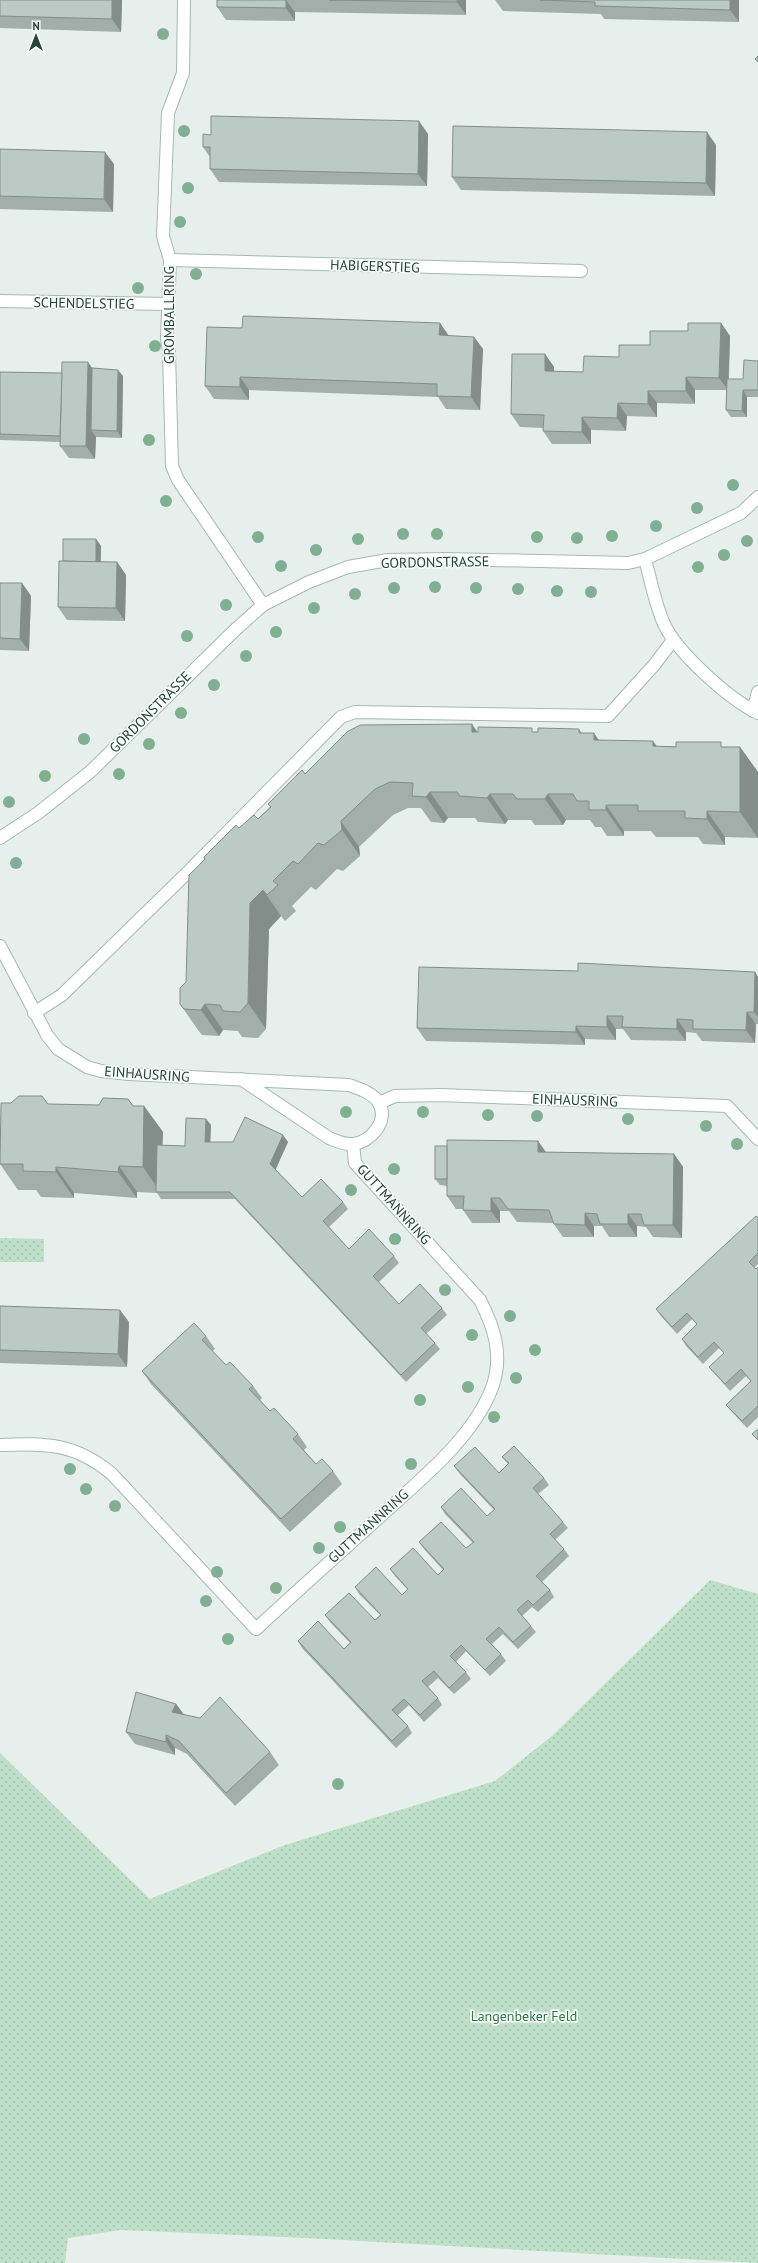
<svg xmlns="http://www.w3.org/2000/svg" width="758" height="2263" font-family="'PT Sans',sans-serif">
<style>
.park{fill:url(#park-dots)}
.lines{fill:none;stroke-linecap:round;stroke-linejoin:round}
.service-casing{stroke:#a8b8b2;stroke-width:14}
.minor-casing{stroke:#a8b8b2;stroke-width:14}
.service{stroke:#fff;stroke-width:12}
.minor{stroke:#fff;stroke-width:12}
.tree{fill:#80af93}
.wall{fill:#a1aea9}
.shaded-wall{fill:#838d89}
.building{fill:#bbcac4;stroke:#838d89}
.labels{text-anchor:middle;stroke-width:3.5;stroke-linejoin:round;paint-order:stroke}
.street-label{font-size:14px;fill:#24423a;stroke:#f7fbf9}
.park-label{font-size:14px;fill:#2d7a4b;stroke:#f7fbf9}
</style>
<defs>
<pattern id="park-dots" width="8" height="8" patternUnits="userSpaceOnUse"><rect width="8" height="8" fill="#bfe0c8"/><path d="M2 2h.1M6 6h.1" fill="none" stroke="#a4c1ad" stroke-width="1.8" stroke-linecap="round"/></pattern>
</defs>
<rect width="100%" height="100%" fill="#e6efeb"/>
<g class="park">
<polygon points="0,1238 44,1239 44,1262 0,1262"/>
<polygon points="710,1580 758,1594 758,2263 306,2238 121,2230 68,2238 65,2263 0,2263 0,1753 150,1899 285,1845 495,1781 552,1736"/>
</g>
<g class="lines">
<g class="service-casing">
<polyline id="service" points="753,711 758,692"/>
</g>
<g class="minor-casing">
<g id="minor">
<polyline points="184,0 183,73 168,113 163,236 170,260 167,338 169,352 172,466 178,480 263,605"/>
<polyline points="170,260 581,271"/>
<polyline points="0,301 168,304"/>
<path d="M645 559C651 581 655 605 665 626 679 654 730 700 758 713"/>
<polyline points="0,838 38,813 90,772 236,629 263,605 309,582 348,567 388,560 447,559 628,563 645,559 741,513 758,497"/>
<path d="M0 946 47 1035 58 1049 87 1067 101 1071 129 1074 349 1085C360 1089 373 1093 379 1103 389 1121 371 1142 353 1144 344 1145 337 1141 329 1138L241 1079"/>
<polyline points="34,1013 62,995 188,872 341,717 355,712 608,716 655,664 673,640"/>
<polyline points="379,1103 395,1096 441,1095 727,1106 758,1139"/>
<path d="M0 1445C46 1443 75 1443 112 1474L256 1629C295 1593 335 1557 375 1521 416 1483 474 1439 493 1385 503 1354 494 1327 480 1300L355 1163 353 1144"/>
</g>
</g>
<use href="#service" class="service"/>
<use href="#minor" class="minor"/>
</g>
<g class="tree">
<circle cx="163" cy="34" r="6"/>
<circle cx="184" cy="131" r="6"/>
<circle cx="188" cy="188" r="6"/>
<circle cx="180" cy="222" r="6"/>
<circle cx="196" cy="274" r="6"/>
<circle cx="138" cy="288" r="6"/>
<circle cx="155" cy="346" r="6"/>
<circle cx="149" cy="440" r="6"/>
<circle cx="733" cy="485" r="6"/>
<circle cx="166" cy="501" r="6"/>
<circle cx="697" cy="508" r="6"/>
<circle cx="656" cy="526" r="6"/>
<circle cx="403" cy="534" r="6"/>
<circle cx="437" cy="534" r="6"/>
<circle cx="612" cy="536" r="6"/>
<circle cx="258" cy="537" r="6"/>
<circle cx="537" cy="537" r="6"/>
<circle cx="577" cy="538" r="6"/>
<circle cx="358" cy="539" r="6"/>
<circle cx="747" cy="541" r="6"/>
<circle cx="316" cy="550" r="6"/>
<circle cx="724" cy="555" r="6"/>
<circle cx="281" cy="566" r="6"/>
<circle cx="698" cy="567" r="6"/>
<circle cx="435" cy="587" r="6"/>
<circle cx="394" cy="588" r="6"/>
<circle cx="476" cy="588" r="6"/>
<circle cx="518" cy="589" r="6"/>
<circle cx="557" cy="591" r="6"/>
<circle cx="591" cy="592" r="6"/>
<circle cx="355" cy="594" r="6"/>
<circle cx="226" cy="605" r="6"/>
<circle cx="314" cy="608" r="6"/>
<circle cx="276" cy="632" r="6"/>
<circle cx="187" cy="636" r="6"/>
<circle cx="246" cy="656" r="6"/>
<circle cx="214" cy="685" r="6"/>
<circle cx="181" cy="713" r="6"/>
<circle cx="84" cy="739" r="6"/>
<circle cx="149" cy="744" r="6"/>
<circle cx="119" cy="774" r="6"/>
<circle cx="45" cy="776" r="6"/>
<circle cx="9" cy="802" r="6"/>
<circle cx="16" cy="863" r="6"/>
<circle cx="346" cy="1112" r="6"/>
<circle cx="423" cy="1112" r="6"/>
<circle cx="488" cy="1115" r="6"/>
<circle cx="537" cy="1116" r="6"/>
<circle cx="628" cy="1119" r="6"/>
<circle cx="706" cy="1126" r="6"/>
<circle cx="737" cy="1144" r="6"/>
<circle cx="394" cy="1169" r="6"/>
<circle cx="351" cy="1190" r="6"/>
<circle cx="395" cy="1239" r="6"/>
<circle cx="445" cy="1290" r="6"/>
<circle cx="510" cy="1316" r="6"/>
<circle cx="472" cy="1335" r="6"/>
<circle cx="535" cy="1350" r="6"/>
<circle cx="516" cy="1378" r="6"/>
<circle cx="468" cy="1387" r="6"/>
<circle cx="420" cy="1400" r="6"/>
<circle cx="494" cy="1417" r="6"/>
<circle cx="411" cy="1464" r="6"/>
<circle cx="70" cy="1469" r="6"/>
<circle cx="86" cy="1489" r="6"/>
<circle cx="115" cy="1506" r="6"/>
<circle cx="340" cy="1527" r="6"/>
<circle cx="319" cy="1548" r="6"/>
<circle cx="217" cy="1572" r="6"/>
<circle cx="276" cy="1588" r="6"/>
<circle cx="206" cy="1601" r="6"/>
<circle cx="228" cy="1639" r="6"/>
<circle cx="338" cy="1784" r="6"/>
</g>
<g class="wall">
<polygon points="0,0 122,0 121,32 0,28"/>
<polygon points="217,0 466,0 466,15 295,12 295,21 226,20 217,7"/>
<polygon points="495,0 739,0 739,22 604,19 601,14 503,11"/>
<polygon points="428,134 427,186 219,182 210,169 210,157 203,147 211,135"/>
<polygon points="716,145 715,196 461,190 452,177"/>
<polygon points="0,149 114,164 113,212 0,209"/>
<polygon points="440,323 448,336 474,337 483,349 480,410 446,409 438,397 249,390 249,400 214,399 205,386 242,328"/>
<polygon points="721,323 730,336 729,379 743,379 758,361 758,397 747,397 747,417 731,417 726,410 727,390 695,390 695,404 657,403 657,417 627,416 626,431 591,430 591,444 552,444 543,431 543,428 520,427 511,414 545,354 554,367 554,371 583,372 619,357 688,331"/>
<polygon points="92,368 123,376 122,438 96,437 95,459 69,458 60,446 60,442 0,440 0,372 62,373"/>
<polygon points="96,539 101,546 101,562 117,562 126,575 125,621 67,620 58,607 63,561"/>
<polygon points="0,583 22,583 31,596 29,651 0,650"/>
<polygon points="579,729 582,733 599,740 657,746 740,747 758,772 758,838 725,837 725,845 703,844 698,837 656,837 651,831 624,831 624,836 607,836 601,827 595,827 590,820 566,820 563,825 535,825 531,820 508,820 505,824 478,822 475,818 448,818 444,823 431,822 421,808 408,808 393,815 359,847 360,856 343,871 337,869 316,890 311,887 292,906 296,911 285,921 281,916 269,929 266,1029 258,1038 242,1037 238,1031 223,1030 219,1036 202,1035 198,1030 180,1004 186,982 205,860 204,857 239,828 258,819 270,807 268,804 305,774 477,732 535,732"/>
<polygon points="578,971 755,972 758,977 758,1024 756,1024 755,1043 702,1041 696,1033 686,1032 686,1041 631,1040 623,1029 616,1029 616,1040 585,1039 585,1045 426,1041 417,1028"/>
<polygon points="128,1099 133,1106 144,1106 163,1132 162,1145 185,1146 206,1119 211,1125 210,1142 288,1142 275,1169 302,1197 343,1202 348,1209 329,1227 349,1249 394,1256 399,1263 379,1282 399,1304 442,1308 447,1315 426,1334 435,1343 440,1349 406,1382 235,1199 161,1199 157,1193 137,1192 137,1198 74,1193 74,1198 41,1197 36,1190 18,1190 0,1164 11,1103 99,1105"/>
<polygon points="538,1141 546,1152 674,1154 683,1167 682,1238 653,1237 646,1227 637,1226 637,1237 609,1237 602,1226 594,1226 594,1237 563,1237 553,1223 517,1222 509,1211 500,1211 500,1223 472,1223 463,1210 463,1209 456,1209 447,1196 447,1186 440,1185 435,1179 447,1146"/>
<polygon points="758,1218 758,1264 754,1268 756,1269 758,1267 758,1417 747,1428 731,1411 726,1405 751,1381 746,1376 730,1391 714,1373 709,1367 724,1353 719,1348 703,1364 686,1346 682,1339 697,1325 692,1319 677,1334 661,1316 656,1309"/>
<polygon points="0,1306 129,1322 127,1367 0,1363"/>
<polygon points="206,1336 215,1349 212,1351 226,1365 253,1386 262,1398 260,1400 270,1411 298,1434 307,1447 304,1450 316,1464 333,1471 342,1484 290,1532 151,1384 142,1371"/>
<polygon points="502,1457 544,1478 549,1485 538,1494 563,1522 568,1528 555,1540 564,1549 569,1556 542,1582 550,1590 554,1597 538,1612 532,1607 522,1616 531,1626 536,1632 518,1649 503,1634 492,1644 501,1654 506,1661 490,1676 466,1651 456,1662 466,1672 471,1679 454,1694 438,1678 428,1687 438,1698 442,1705 424,1722 409,1705 398,1715 408,1726 412,1733 396,1748 302,1648 298,1641 344,1649 350,1643 330,1622 325,1615 375,1620 380,1615 359,1594 355,1587 402,1595 408,1590 395,1576 390,1569 438,1575 443,1570 424,1549 419,1542 466,1548 473,1543 445,1514 441,1507 487,1516 494,1510 459,1473 454,1466 499,1473 508,1464"/>
<polygon points="176,1704 184,1715 270,1752 279,1765 235,1806 187,1754 175,1748 175,1755 135,1744 126,1732"/>
</g>
<g class="shaded-wall">
<polygon points="112,0 122,0 121,32 112,19"/>
<polygon points="286,0 295,12 295,21 286,8"/>
<polygon points="457,0 466,0 466,15 457,2"/>
<polygon points="730,0 739,0 739,22 730,10"/>
<polygon points="419,121 428,134 427,186 418,174"/>
<polygon points="707,132 716,145 715,196 706,183"/>
<polygon points="105,152 114,164 113,212 104,199"/>
<polygon points="440,323 449,336 439,335"/>
<polygon points="721,323 730,336 728,390 719,378"/>
<polygon points="474,337 483,349 480,410 471,397"/>
<polygon points="545,354 554,367 554,384 545,371"/>
<polygon points="88,362 97,375 91,430 96,437 95,459 86,446"/>
<polygon points="118,370 123,376 122,438 117,431"/>
<polygon points="240,377 249,390 249,400 240,387"/>
<polygon points="686,377 695,390 695,404 686,391"/>
<polygon points="743,390 747,397 747,417 742,411"/>
<polygon points="648,391 657,403 657,417 648,404"/>
<polygon points="618,403 627,416 626,431 617,418"/>
<polygon points="582,417 591,430 591,444 582,432"/>
<polygon points="96,539 101,546 100,575 96,568"/>
<polygon points="117,562 126,575 125,621 116,608"/>
<polygon points="22,583 31,596 29,651 20,639"/>
<polygon points="472,724 490,750 472,732"/>
<polygon points="594,733 612,759 594,740"/>
<polygon points="653,741 672,767 653,746"/>
<polygon points="740,747 758,772 758,838 740,812"/>
<polygon points="430,792 448,818 444,823 426,797"/>
<polygon points="490,794 508,820 505,824 487,798"/>
<polygon points="548,794 566,820 563,825 545,799"/>
<polygon points="606,805 624,831 624,836 606,810"/>
<polygon points="707,811 725,837 725,845 707,819"/>
<polygon points="341,821 359,847 360,856 342,830"/>
<polygon points="263,890 281,916 269,929 266,1029 248,1003 250,903"/>
<polygon points="755,972 758,977 758,1017 754,1012"/>
<polygon points="205,1004 223,1030 219,1036 201,1010"/>
<polygon points="747,1012 756,1024 755,1043 746,1030"/>
<polygon points="607,1016 616,1029 616,1040 607,1027"/>
<polygon points="677,1019 686,1032 686,1041 677,1029"/>
<polygon points="576,1026 585,1039 585,1045 576,1032"/>
<polygon points="128,1099 144,1121 144,1106 163,1132 161,1193 143,1167"/>
<polygon points="206,1119 211,1125 210,1149 205,1142"/>
<polygon points="283,1135 288,1142 275,1171 270,1164"/>
<polygon points="538,1141 547,1154 538,1152"/>
<polygon points="674,1154 683,1167 682,1238 673,1225"/>
<polygon points="119,1166 137,1192 137,1198 118,1172"/>
<polygon points="56,1167 74,1193 74,1198 56,1172"/>
<polygon points="491,1198 500,1211 500,1223 491,1211"/>
<polygon points="585,1213 594,1226 594,1237 585,1225"/>
<polygon points="628,1214 637,1226 637,1237 628,1224"/>
<polygon points="120,1310 129,1322 127,1367 118,1354"/>
<polygon points="176,1704 185,1716 172,1712"/>
<polygon points="166,1735 175,1748 175,1755 166,1742"/>
</g>
<g class="building">
<polygon points="0,0 112,0 112,19 0,16"/>
<polygon points="217,0 286,0 286,8 217,7"/>
<polygon points="329,0 457,0 457,2"/>
<polygon points="540,0 730,0 730,10 595,6 595,2"/>
<polygon points="758,56 758,62 755,59"/>
<polygon points="211,116 419,121 418,174 210,169 210,147 203,147 203,134 211,135"/>
<polygon points="453,126 707,132 706,183 452,177"/>
<polygon points="0,149 105,152 104,199 0,196"/>
<polygon points="243,316 440,323 439,335 474,337 471,397 437,396 437,384 240,377 240,387 205,386 207,327 242,328"/>
<polygon points="688,323 721,323 719,378 686,377 686,391 648,391 648,404 618,403 617,418 582,417 582,432 543,431 544,415 511,414 512,354 545,354 545,371 583,372 584,356 619,357 619,345 650,345 650,331 688,331"/>
<polygon points="744,360 758,361 758,390 743,390 742,411 726,410 727,379 743,379"/>
<polygon points="62,362 88,362 86,446 60,446"/>
<polygon points="92,368 118,370 117,431 91,430"/>
<polygon points="0,372 62,373 60,436 0,434"/>
<polygon points="63,539 96,539 96,562 63,561"/>
<polygon points="59,561 117,562 116,608 58,607"/>
<polygon points="0,583 22,583 20,639 0,638"/>
<polygon points="472,724 472,732 478,732 478,727 532,728 532,732 538,732 538,728 579,729 579,733 594,733 594,740 653,741 653,746 676,747 676,742 721,742 721,747 740,747 740,812 707,811 707,819 685,818 685,811 638,811 638,805 606,805 606,810 589,810 589,801 577,801 573,794 548,794 545,799 517,799 513,794 490,794 487,798 460,796 457,792 430,792 426,797 412,796 413,783 390,782 375,789 341,821 342,830 324,845 318,843 298,864 293,861 273,881 278,885 267,895 263,890 250,903 248,1003 240,1012 223,1011 220,1005 205,1004 201,1010 184,1009 180,1004 180,988 186,982 189,875 205,859 204,857 236,825 239,828 254,815 258,819 271,807 268,804 302,770 305,774 347,732 360,725"/>
<polygon points="578,963 755,972 754,1012 747,1012 746,1030 693,1029 693,1020 677,1019 677,1029 622,1027 623,1016 607,1016 607,1027 576,1026 576,1032 417,1028 419,967 578,971"/>
<polygon points="19,1096 42,1096 48,1104 99,1105 103,1098 128,1099 133,1106 144,1106 143,1167 119,1166 118,1172 56,1167 56,1172 23,1171 23,1164 0,1164 1,1103 11,1103"/>
<polygon points="245,1117 283,1135 270,1164 302,1197 321,1179 343,1202 323,1221 349,1249 369,1229 394,1256 373,1276 399,1304 420,1284 442,1308 421,1328 435,1343 401,1375 230,1192 156,1192 157,1145 185,1146 186,1118 206,1119 205,1142 233,1142"/>
<polygon points="447,1140 538,1141 538,1152 674,1154 673,1225 644,1225 641,1214 628,1214 628,1224 600,1224 597,1214 585,1213 585,1225 554,1224 549,1210 508,1209 500,1198 491,1198 491,1211 463,1210 464,1196 447,1196"/>
<rect x="435" y="1146" width="12" height="33"/>
<polygon points="756,1216 758,1218 758,1253 749,1262 756,1269 758,1267 758,1407 758,1406 742,1421 726,1405 751,1381 741,1369 725,1384 709,1367 724,1353 714,1342 698,1357 682,1339 697,1324 687,1313 672,1327 656,1309"/>
<polygon points="0,1306 120,1310 118,1354 0,1350"/>
<polygon points="194,1323 206,1336 202,1340 226,1365 230,1362 253,1386 249,1389 270,1411 274,1408 298,1434 293,1439 316,1464 322,1459 333,1471 281,1519 142,1371"/>
<polygon points="758,1429 758,1440 752,1434"/>
<polygon points="514,1446 544,1478 533,1488 563,1522 550,1534 564,1549 536,1576 550,1590 533,1605 528,1600 517,1610 531,1626 513,1642 499,1627 486,1639 501,1654 485,1670 461,1645 450,1656 466,1672 449,1688 434,1671 422,1681 438,1698 420,1715 404,1699 392,1710 408,1726 392,1741 298,1641 318,1621 344,1649 351,1642 325,1615 349,1593 375,1620 381,1615 355,1587 376,1567 402,1595 408,1589 390,1569 413,1548 438,1575 444,1569 419,1542 441,1522 466,1548 474,1542 441,1507 461,1488 487,1516 495,1509 454,1466 475,1447 499,1473 509,1463 502,1457"/>
<polygon points="136,1692 176,1704 172,1712 200,1718 220,1697 270,1752 226,1793 179,1741 166,1735 166,1742 126,1732"/>
</g>
<g class="labels">
<g class="street-label">
<text transform="translate(375 266) rotate(2)" y="5">HABIGERSTIEG</text>
<text transform="translate(84 303) rotate(1)" y="5">SCHENDELSTIEG</text>
<text transform="translate(169 315) rotate(-90)" y="5">GROMBALLRING</text>
<text transform="translate(435 562) rotate(-1)" y="5">GORDONSTRASSE</text>
<text transform="translate(150 712) rotate(-45)" y="5">GORDONSTRASSE</text>
<text transform="translate(147 1074) rotate(4)" y="5">EINHAUSRING</text>
<text transform="translate(575 1100) rotate(2)" y="5">EINHAUSRING</text>
<text transform="translate(394 1204) rotate(48)" y="5">GUTTMANNRING</text>
<text transform="translate(368 1526) rotate(-42)" y="5">GUTTMANNRING</text>
</g>
<g class="park-label">
<text x="524" y="2021">Langenbeker Feld</text>
</g>
</g>
<g transform="translate(36 36)" stroke="#f7fbf9" stroke-width="3" paint-order="stroke">
<path d="M0-3L7 15L0 10L-7 15Z" fill="#24423a"/>
<text y="-6" font-size="11" font-weight="bold" text-anchor="middle" fill="#24423a">N</text>
</g>
</svg>
